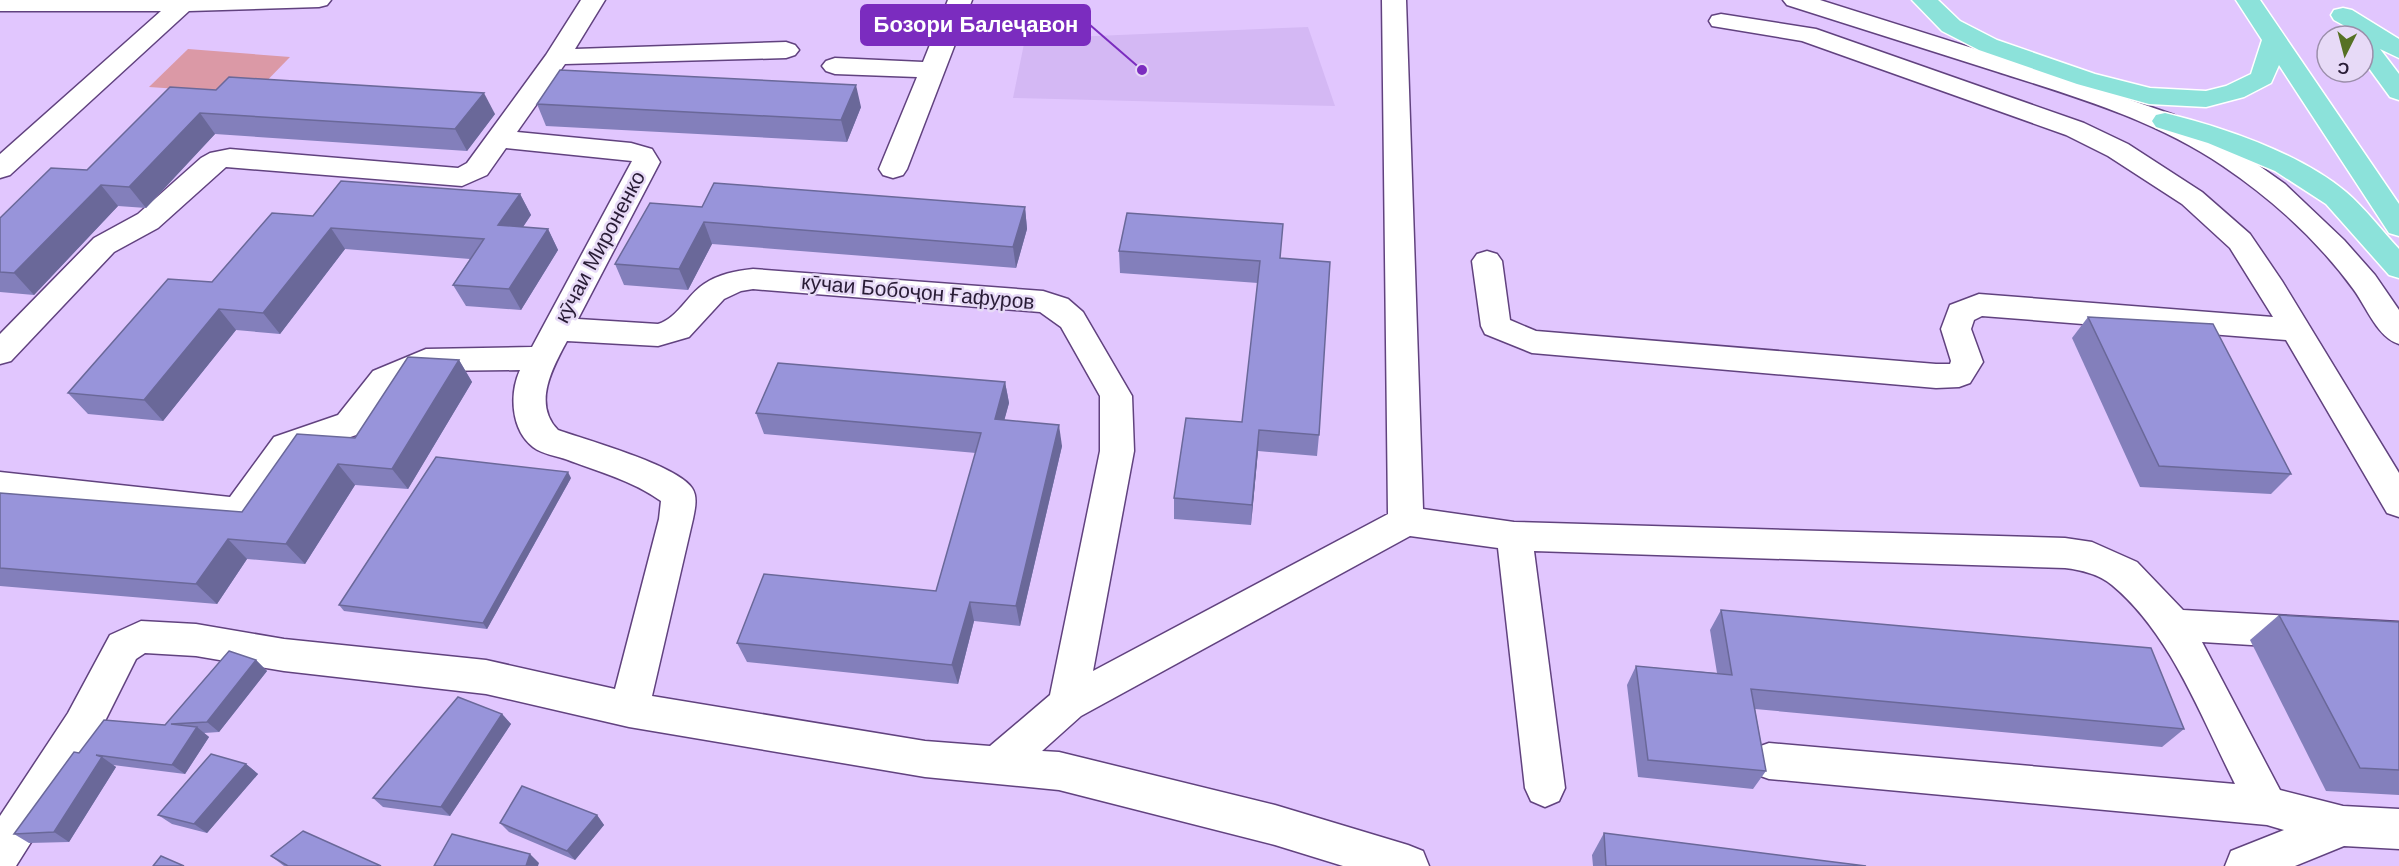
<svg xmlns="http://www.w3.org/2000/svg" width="2399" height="866" font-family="Helvetica,sans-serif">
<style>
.built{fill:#d4b8f4}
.green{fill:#db99a6}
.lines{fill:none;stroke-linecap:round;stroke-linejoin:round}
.minor-casing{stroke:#61427f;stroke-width:3}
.major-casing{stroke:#fff;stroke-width:3}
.minor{fill:#fff;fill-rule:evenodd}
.major{fill:#8ce2da;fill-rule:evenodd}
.wall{fill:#837fbb}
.shaded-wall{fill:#6a6899}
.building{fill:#9894da;stroke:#6a6899;stroke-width:1.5}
.labels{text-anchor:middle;stroke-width:5;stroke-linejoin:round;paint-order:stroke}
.street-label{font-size:21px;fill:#291c36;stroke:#e7daf7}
.leader{fill:none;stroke:#7b2cbf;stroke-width:2}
.callout-dot{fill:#7b2cbf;stroke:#e7daf7;stroke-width:2}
.callout{fill:#7b2cbf;stroke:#7b2cbf;stroke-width:2}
.callout-label{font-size:22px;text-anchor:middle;font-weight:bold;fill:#fff}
</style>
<rect width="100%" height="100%" fill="#e1c6fe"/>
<polygon class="built" points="1308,27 1335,106 1013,98 1025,39"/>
<polygon class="green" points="188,49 290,57 254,94 149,87"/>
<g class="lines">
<g class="minor-casing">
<g id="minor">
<polygon points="0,0 331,0 327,5 319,7 189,11 10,175 0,178 0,154 161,11 0,11"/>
<path d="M581 0H605L575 49 786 42 795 45 799 50 795 55 786 58 565 64 517 132 631 143 652 149 660 162 578 319 658 324C678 318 687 295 704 284 719 274 735 271 753 269L1043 291 1068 299 1083 312 1132 396 1134 451 1093 671 1388 514 1382 0H1406L1423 509 1514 522 2065 538 2092 542 2137 562 2183 610 2399 622V654L2202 642 2280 790 2343 806 2399 809V849L2344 846 2295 866H2225L2231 851 2284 830 2267 825 1769 779 1755 774 1749 761 1755 748 1769 743 2235 784C2201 717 2171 634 2112 585 2099 574 2081 570 2065 568L1534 551 1565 788 1559 801 1545 807 1531 801 1525 788 1498 548 1410 536 1081 716 1042 751 1059 752 1275 805 1408 845 1423 851 1429 866H1343L1275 845 1059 790 925 777 629 727 486 694 284 671 196 656 145 653 136 659 96 739 16 866H0V816L68 713 110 635 141 621 196 624 284 639 486 660 615 689 659 519 661 501C633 481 600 472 568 460 557 456 542 454 533 447 511 430 509 394 520 370L430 371 395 387 362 433 298 455 251 522 239 526 0 500V472L230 497 274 437 338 415 373 371 426 349 532 347 632 161 506 148 487 175 462 186 226 167 158 228 114 252 11 361 0 364V334L94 238 138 214 201 158 210 153 230 149 458 168 467 163 546 55ZM753 289 1040 312 1061 327 1100 396V451L1050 695 990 746 925 741 652 696 693 519C695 509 698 497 692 488 677 465 586 440 558 430 532 404 553 367 567 341L658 346 689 337 724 299 741 291Z"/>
<polygon points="948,0 972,0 907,169 903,175 893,178 883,175 879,169 917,77 835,74 826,71 822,66 826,61 835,58 923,62"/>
<path d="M1783 0H1820L2061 76 2174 115 2241 153 2285 184 2344 240 2375 275 2399 310V344C2378 338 2367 308 2354 290 2319 242 2272 199 2223 166 2155 120 2076 97 1998 72 1928 50 1857 27 1787 5Z"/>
<polygon points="1721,14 1816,29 2084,123 2128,144 2202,192 2250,234 2282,281 2399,473 2399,517 2387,513 2286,340 1982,316 1974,320 1971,329 1983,362 1970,383 1959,387 1936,388 1532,353 1485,334 1481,326 1472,261 1477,254 1487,251 1497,254 1502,261 1510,320 1536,331 1936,364 1950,364 1951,361 1941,329 1950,305 1979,294 2273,317 2230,248 2182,204 2108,156 2066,135 1802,41 1712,26 1709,21 1712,16"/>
</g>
</g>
<g class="major-casing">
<g id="major">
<polygon points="1912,0 1938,0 1960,21 1997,40 2095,74 2150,88 2206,91 2226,86 2251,74 2262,40 2236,0 2260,0 2399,204 2399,236 2389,233 2279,65 2271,83 2244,97 2206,107 2149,104 2077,84 1979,50 1942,31"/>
<polygon points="2343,8 2352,10 2399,39 2399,58 2380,49 2399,74 2399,100 2390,97 2363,60 2363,36 2334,20 2331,15 2334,10"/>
<path d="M2165 113C2222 127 2300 153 2346 192 2365 208 2382 231 2399 249V278L2389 275 2326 204 2275 171 2208 143 2156 127 2152 121 2156 115Z"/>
</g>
</g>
<use href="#minor" class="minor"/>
<use href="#major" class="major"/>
</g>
<g class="wall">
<polygon points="170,87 495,114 467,151 215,134 146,208 118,206 34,295 0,292 0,218 87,170"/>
<polygon points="537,104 861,107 847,142 546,126"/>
<polygon points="520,194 531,215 523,227 548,229 558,250 521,310 466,306 453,285 470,259 345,249 280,334 236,330 163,421 88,414 68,393 212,282 313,216"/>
<polygon points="702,207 1025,207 1027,229 1016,268 712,244 688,290 624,285 615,264"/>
<polygon points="1119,251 1280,258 1319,435 1317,456 1258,451 1251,525 1174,519 1174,498 1242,422 1258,283 1120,273"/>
<polygon points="2088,317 2291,474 2271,494 2140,487 2072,338"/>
<polygon points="459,360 472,382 408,489 355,485 305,564 247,559 217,604 0,586 0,493 242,512 355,438"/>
<polygon points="1005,382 1009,403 1004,420 1062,446 1020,626 974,621 958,684 747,662 737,643 936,591 976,453 764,434 756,413"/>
<polygon points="571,478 487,629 344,611 339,605"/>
<polygon points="1721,610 2184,729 2162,747 1755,709 1766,771 1753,789 1638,777 1627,685 1636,666 1717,673 1710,630"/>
<polygon points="2279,615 2399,622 2399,795 2326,791 2250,640"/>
<polygon points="256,660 267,671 219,732 204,733 209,737 185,774 113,765 116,767 69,842 29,843 14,834 79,753 165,725"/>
<polygon points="502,714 511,724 450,816 383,807 373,798"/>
<polygon points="246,764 258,774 207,833 172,824 158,815"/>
<polygon points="597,815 604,825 575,860 509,832 500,823"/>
<polygon points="1604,833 1866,866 1593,866 1592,855"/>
<polygon points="271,856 381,866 284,866"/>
</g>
<g class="shaded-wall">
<polygon points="856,85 861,107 847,142 841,120"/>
<polygon points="484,93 495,114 467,151 455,129"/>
<polygon points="200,113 215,134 146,208 129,187"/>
<polygon points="101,185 118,206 34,295 14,273"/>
<polygon points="520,194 531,215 510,246 498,225"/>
<polygon points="1025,207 1027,229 1016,268 1013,247"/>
<polygon points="704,222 712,244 688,290 679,269"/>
<polygon points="331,228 345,249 280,334 263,313"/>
<polygon points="548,229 558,250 521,310 509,289"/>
<polygon points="219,309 236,330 163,421 144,400"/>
<polygon points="459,360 472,382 408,489 392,469"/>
<polygon points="1005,382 1009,403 999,440 995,419"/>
<polygon points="1059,425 1062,446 1020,626 1016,606"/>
<polygon points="1259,430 1258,451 1251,525 1252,505"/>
<polygon points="338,464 355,485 305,564 286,544"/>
<polygon points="568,472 571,478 487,629 483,623"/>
<polygon points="228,539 247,559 217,604 196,584"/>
<polygon points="970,602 974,621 958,684 952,665"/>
<polygon points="256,660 267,671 219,732 207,722"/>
<polygon points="502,714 511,724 450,816 441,807"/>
<polygon points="197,727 209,737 185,774 172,765"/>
<polygon points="102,757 116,767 69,842 54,832"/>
<polygon points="246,764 258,774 207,833 194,824"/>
<polygon points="597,815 604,825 575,860 567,851"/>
<polygon points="530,854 539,863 538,866 526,866"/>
</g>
<g class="building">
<polygon points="560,70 856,85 841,120 537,104"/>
<polygon points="229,77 484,93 455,129 200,113 129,187 101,185 14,273 0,272 0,218 51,168 87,170 170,87 216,90"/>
<polygon points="341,181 520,194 498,225 548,229 509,289 453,285 484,239 331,228 263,313 219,309 144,400 68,393 168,279 212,282 272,213 313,216"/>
<polygon points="714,183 1025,207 1013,247 704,222 679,269 615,264 650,203 702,207"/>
<polygon points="1127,213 1283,224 1280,258 1330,262 1319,435 1259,430 1252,505 1174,498 1186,418 1242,422 1260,261 1119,251"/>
<polygon points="2088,317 2213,324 2291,474 2159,466"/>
<polygon points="408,357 459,360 392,469 338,464 286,544 228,539 196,584 0,568 0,493 242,512 297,434 355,438"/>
<polygon points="778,363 1005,382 995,419 1059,425 1016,606 970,602 952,665 737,643 764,574 936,591 981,433 756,413"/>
<polygon points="436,457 568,472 483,623 339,605"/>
<polygon points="1721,610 2151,648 2184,729 1751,689 1766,771 1648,760 1636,666 1732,675"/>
<polygon points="2279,615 2399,622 2399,770 2360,768"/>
<polygon points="229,651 256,660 207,722 171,724 197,727 172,765 96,755 102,757 54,832 14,834 74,752 79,753 104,720 165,725"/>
<polygon points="458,697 502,714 441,807 373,798"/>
<polygon points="211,754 246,764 194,824 158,815"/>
<polygon points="522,786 597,815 567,851 500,823"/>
<polygon points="303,831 381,866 288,866 271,856"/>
<polygon points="1604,833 1866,866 1606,866"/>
<polygon points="452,834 530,854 526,866 434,866"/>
<polygon points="161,856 184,866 153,866"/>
</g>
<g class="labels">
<g class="street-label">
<text transform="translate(600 247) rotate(-62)" y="7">кӯчаи Мироненко</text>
<text transform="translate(918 292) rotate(5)" y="7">кӯчаи Бобоҷон Ғафуров</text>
</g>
</g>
<path class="leader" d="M1142 70L1090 25"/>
<circle class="callout-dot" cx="1142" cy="70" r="6"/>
<rect class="callout" x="861" y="5" width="229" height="40" rx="6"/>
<g class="callout-label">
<text x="976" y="32">Бозори Балеҷавон</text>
</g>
<g transform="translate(2345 54) rotate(186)"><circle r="28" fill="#e7daf7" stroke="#9b8eaa" stroke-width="1.5"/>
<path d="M0-4.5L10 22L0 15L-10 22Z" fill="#567124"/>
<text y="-9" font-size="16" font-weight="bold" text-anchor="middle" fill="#291c36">С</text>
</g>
</svg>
